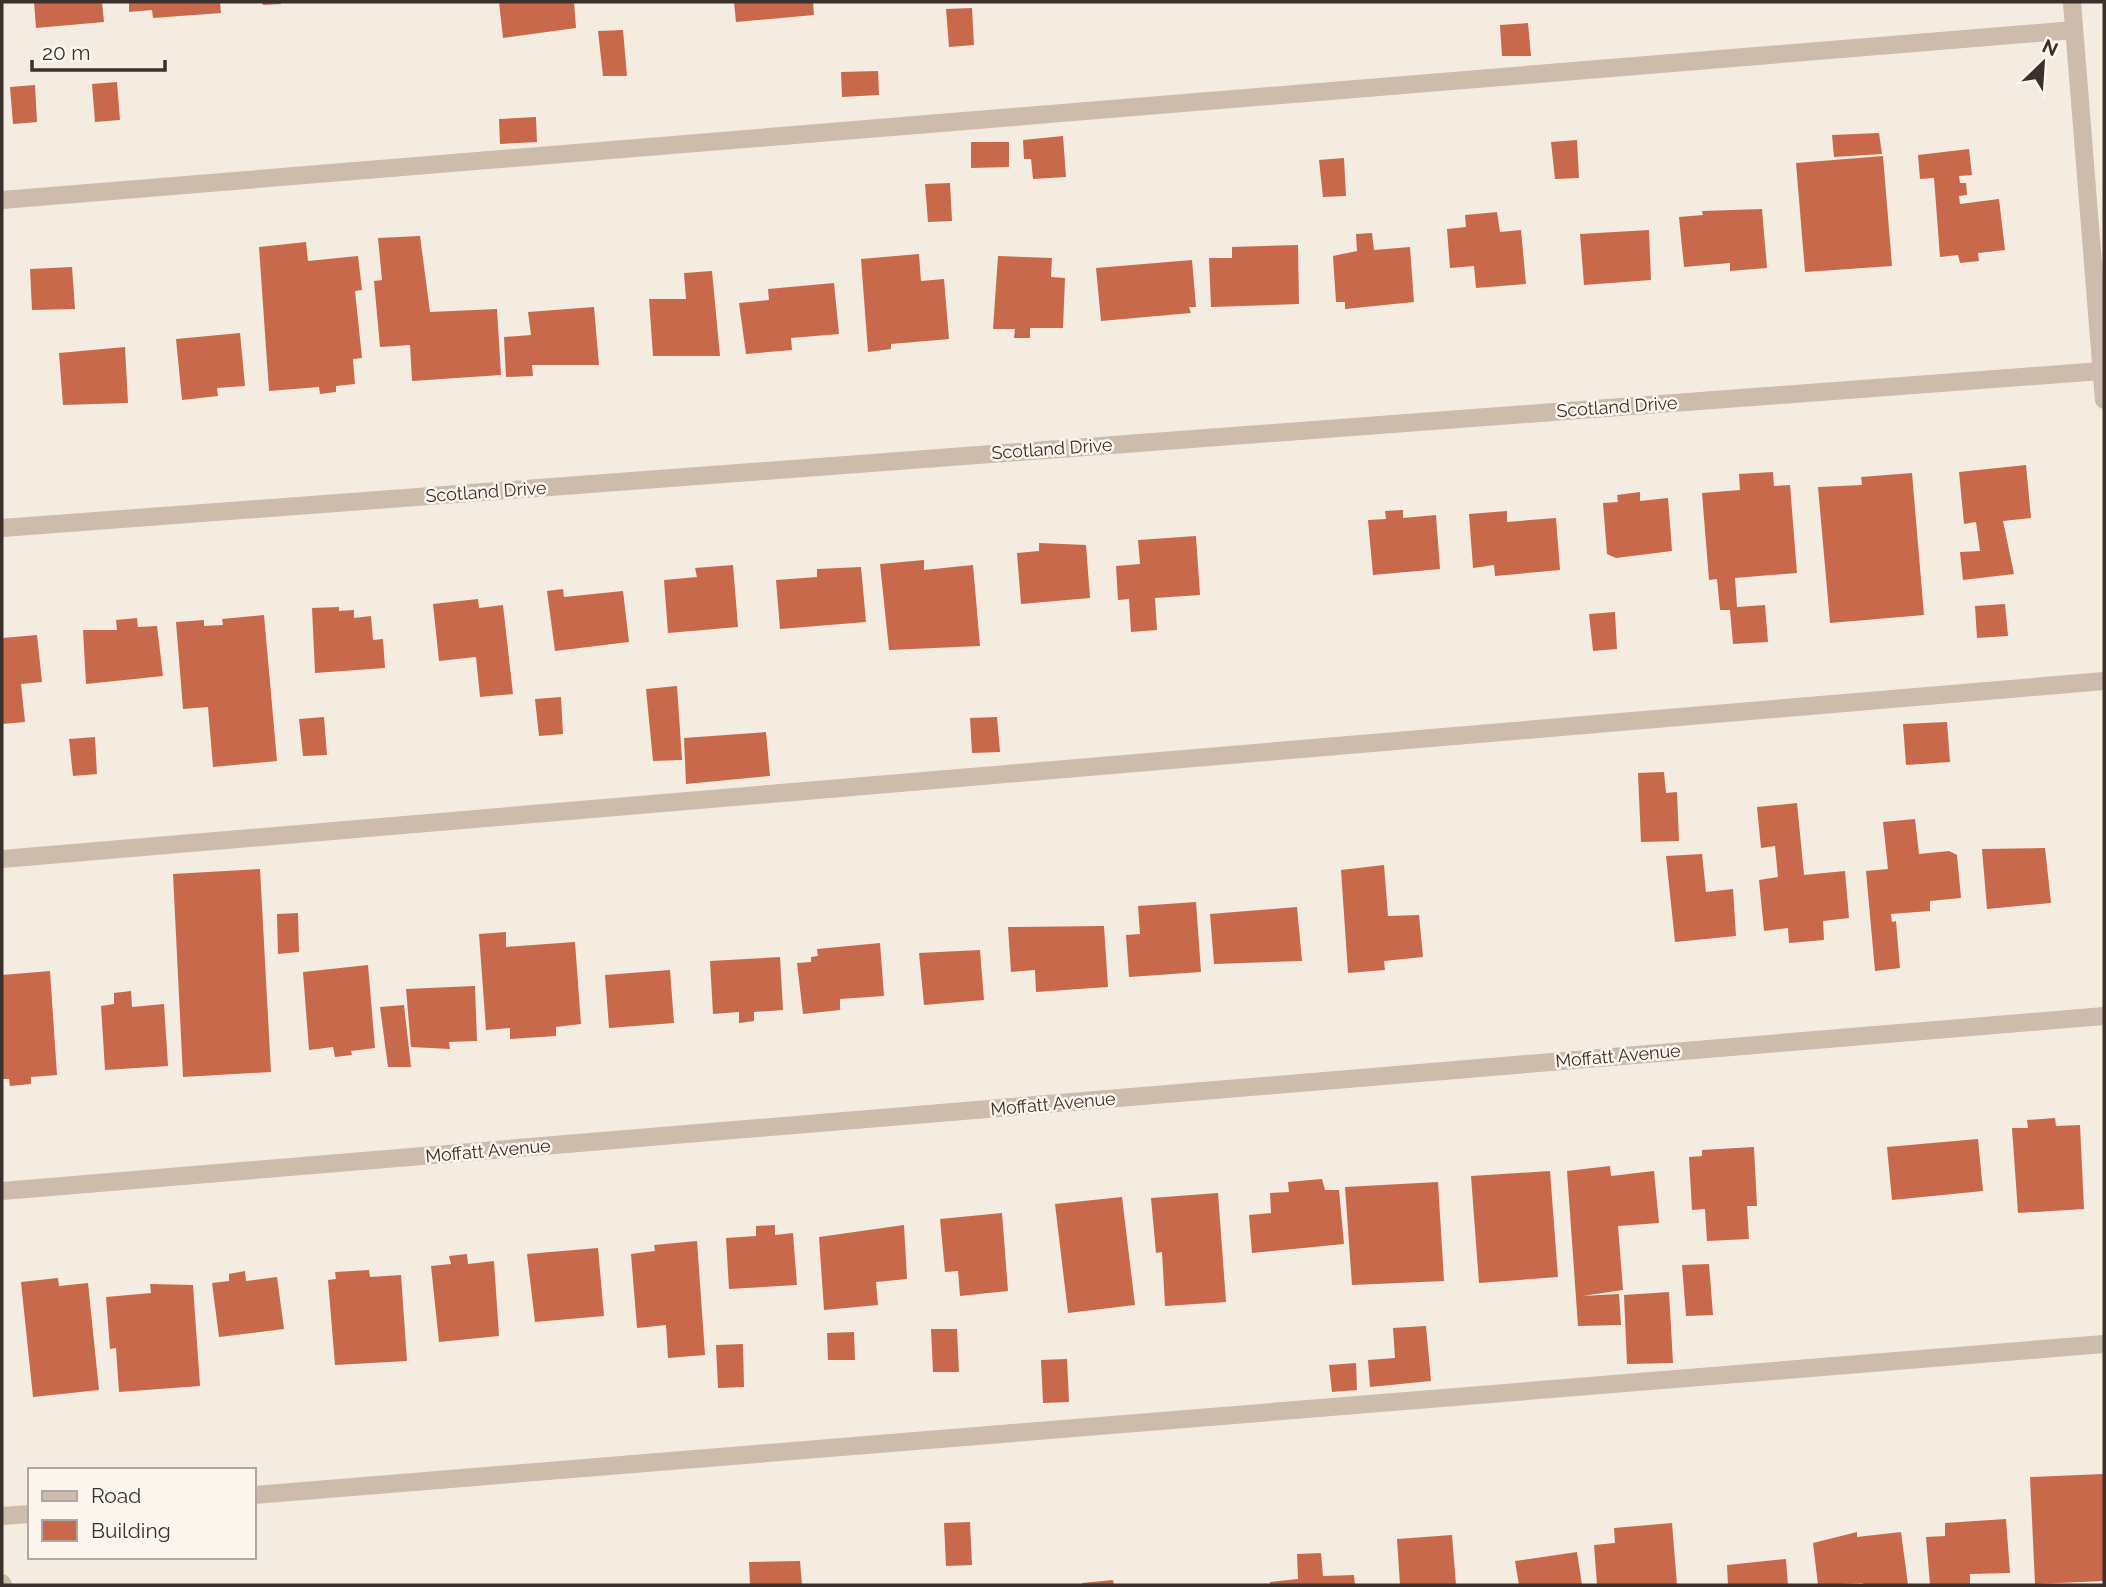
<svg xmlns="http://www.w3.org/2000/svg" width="2106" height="1587" font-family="Raleway,sans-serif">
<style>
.building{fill:#c8694b}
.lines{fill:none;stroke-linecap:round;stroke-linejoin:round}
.service{stroke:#cdbbac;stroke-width:18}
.minor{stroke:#cdbbac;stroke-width:18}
.tertiary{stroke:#cdbbac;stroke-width:18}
.labels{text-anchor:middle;stroke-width:5;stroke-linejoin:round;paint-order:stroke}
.street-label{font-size:18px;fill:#3b302b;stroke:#fbf5ee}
</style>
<rect width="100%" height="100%" fill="#f4ebe1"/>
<g class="building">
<polygon points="34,2 102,2 104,22 36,28"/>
<polygon points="129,2 220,2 221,13 153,18 152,10 129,12"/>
<polygon points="262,2 281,2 281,4 263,5"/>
<polygon points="499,2 574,2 576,28 503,38"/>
<polygon points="734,2 813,2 814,15 736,22"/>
<polygon points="972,8 974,45 949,47 946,9"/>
<polygon points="1528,23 1531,56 1502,56 1500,25"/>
<polygon points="623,30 627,76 603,76 598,31"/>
<polygon points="878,71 879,95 842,97 841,72"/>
<polygon points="117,82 120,120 95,122 92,84"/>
<polygon points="35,85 37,122 13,124 10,87"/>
<polygon points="536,117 537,142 500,144 499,119"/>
<polygon points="1879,133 1882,154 1834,157 1832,135"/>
<polygon points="1063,136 1066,177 1033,179 1031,159 1024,159 1023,140"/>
<polygon points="1577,140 1579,178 1555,179 1551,142"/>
<polygon points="971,142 1009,142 1009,167 971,168"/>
<polygon points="1969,149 1972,175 1959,176 1960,183 1966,183 1967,195 1959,196 1960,204 1999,199 2005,250 1978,253 1979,261 1960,263 1958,255 1940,257 1934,178 1920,179 1918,155"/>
<polygon points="1883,156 1892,266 1805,272 1796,163"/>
<polygon points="1344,158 1346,196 1323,197 1319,160"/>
<polygon points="950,183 952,221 928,222 925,184"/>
<polygon points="1762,209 1767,268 1730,271 1730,263 1684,267 1679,217 1703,215 1702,211"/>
<polygon points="1497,212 1500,232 1521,230 1526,284 1476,288 1474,266 1450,268 1447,229 1466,227 1465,215"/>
<polygon points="1649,230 1651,280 1584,285 1580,234"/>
<polygon points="1372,233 1374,250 1410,247 1414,302 1345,309 1345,302 1336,302 1333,256 1357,251 1356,234"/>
<polygon points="420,236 430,312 497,309 501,375 412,381 410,345 380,347 374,281 382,280 378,238"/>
<polygon points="306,242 308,261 358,256 362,290 355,291 362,358 353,359 355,384 336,386 336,392 320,394 319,387 269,391 259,247"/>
<polygon points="1298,245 1299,304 1211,307 1209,258 1232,258 1232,247"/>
<polygon points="919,254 921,281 944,279 949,339 891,344 891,349 868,352 861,259"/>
<polygon points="998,256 1052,258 1051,277 1065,278 1063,328 1030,328 1030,338 1014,338 1015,329 993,329"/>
<polygon points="1192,260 1196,307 1189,307 1191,313 1101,321 1096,268"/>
<polygon points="72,267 75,309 32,310 30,269"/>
<polygon points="712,271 720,356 653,356 649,299 686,299 684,273"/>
<polygon points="834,283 839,334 791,338 792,350 746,354 739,303 769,300 768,289"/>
<polygon points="594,307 599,365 532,365 533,376 506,377 504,337 531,335 528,312"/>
<polygon points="240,333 245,386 217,388 218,396 182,400 176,339"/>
<polygon points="125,347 128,403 63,405 59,353"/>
<polygon points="2026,465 2031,518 2003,521 2014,574 1963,580 1960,552 1980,551 1976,522 1964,524 1959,472"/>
<polygon points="1773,472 1774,486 1790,485 1797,573 1735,578 1737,607 1765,605 1768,642 1733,644 1730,610 1720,610 1717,579 1709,580 1702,493 1740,490 1739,474"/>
<polygon points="1912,473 1924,615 1830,623 1818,487 1862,485 1861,477"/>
<polygon points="1640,492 1640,501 1668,498 1672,551 1616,558 1607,554 1603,503 1618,502 1617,495"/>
<polygon points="1403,510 1403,518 1436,515 1440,569 1373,575 1368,520 1386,519 1385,511"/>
<polygon points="1507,511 1507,522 1556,518 1560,570 1495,576 1494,565 1473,568 1469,514"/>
<polygon points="1196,536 1200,595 1155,598 1157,630 1131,632 1129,599 1118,600 1116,566 1140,564 1138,540"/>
<polygon points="1039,543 1086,545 1090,598 1021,604 1017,553 1039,551"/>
<polygon points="924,560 924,570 973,565 980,646 889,650 880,564"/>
<polygon points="733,565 738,627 668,633 664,580 697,577 695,568"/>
<polygon points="861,567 866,622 780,629 776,580 817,577 817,569"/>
<polygon points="563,589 564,597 623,591 629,642 555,651 547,591"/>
<polygon points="478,599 479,608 503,605 513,694 480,697 476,657 439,661 433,604"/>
<polygon points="2005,604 2008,636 1977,638 1975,606"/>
<polygon points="339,607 339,611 354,610 354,618 371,616 373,640 383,639 385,668 315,673 312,608"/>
<polygon points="1615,612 1617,649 1593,651 1589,614"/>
<polygon points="264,615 277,761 213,767 208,707 183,709 176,622 204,620 204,626 223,625 222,619"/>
<polygon points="137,618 138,627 157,626 163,676 86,684 83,630 117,630 116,620"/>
<polygon points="37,635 42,682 21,684 25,722 2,724 2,638"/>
<polygon points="677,686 682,760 653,761 646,689"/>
<polygon points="561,697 563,734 539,736 535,699"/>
<polygon points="324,717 327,755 303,756 299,719"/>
<polygon points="997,717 1000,752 972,753 970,718"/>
<polygon points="1947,722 1950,762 1906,765 1903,724"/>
<polygon points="766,732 770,776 686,784 684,738"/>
<polygon points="95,737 97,774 73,776 69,739"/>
<polygon points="1664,772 1666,793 1677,792 1679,841 1641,842 1638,773"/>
<polygon points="1797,803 1804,875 1845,871 1849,918 1823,921 1824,940 1789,943 1788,928 1764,931 1759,880 1778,877 1775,846 1761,848 1757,807"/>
<polygon points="1915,819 1919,854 1949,851 1957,855 1961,898 1930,901 1930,911 1891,914 1892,922 1896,921 1900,968 1875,971 1866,871 1888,869 1883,822"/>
<polygon points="2045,848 2051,903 1987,909 1982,849"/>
<polygon points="1702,854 1706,892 1733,889 1736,936 1675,942 1666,856"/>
<polygon points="1384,865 1388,916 1419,915 1423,957 1384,961 1385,970 1348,973 1341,870"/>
<polygon points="260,869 271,1072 183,1077 173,874"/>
<polygon points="1196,902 1201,972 1129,977 1126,935 1140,934 1138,906"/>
<polygon points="1297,907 1302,961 1214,964 1210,914"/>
<polygon points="298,913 299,952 278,954 277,914"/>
<polygon points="1104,926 1108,987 1036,992 1035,970 1011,972 1008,927"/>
<polygon points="506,932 506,947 575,942 581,1024 556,1027 556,1036 510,1039 510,1028 486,1030 479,934"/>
<polygon points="880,943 884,996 840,999 840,1010 803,1014 797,963 811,962 811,957 818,956 817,949"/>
<polygon points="980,950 984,1000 924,1005 919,953"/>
<polygon points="780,957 783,1010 754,1012 754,1021 739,1023 739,1012 713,1014 710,961"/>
<polygon points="368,965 375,1048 351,1051 352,1055 335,1057 333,1047 309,1050 303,972"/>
<polygon points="670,970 674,1023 609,1028 605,975"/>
<polygon points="50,971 57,1075 31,1077 31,1084 10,1086 9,1079 2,1079 2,975"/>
<polygon points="475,986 477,1041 449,1042 450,1049 411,1047 406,989"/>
<polygon points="131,991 132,1007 164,1004 168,1066 105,1070 101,1006 114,1004 114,993"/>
<polygon points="404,1005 411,1067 388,1067 380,1007"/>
<polygon points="2055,1118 2056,1126 2080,1125 2084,1209 2018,1213 2012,1128 2028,1128 2027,1120"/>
<polygon points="1978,1139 1983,1191 1892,1200 1887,1147"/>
<polygon points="1754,1147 1757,1206 1747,1206 1749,1239 1707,1241 1705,1209 1692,1210 1689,1157 1702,1156 1702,1150"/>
<polygon points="1610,1166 1611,1176 1654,1171 1659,1223 1618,1226 1623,1290 1582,1296 1619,1294 1621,1325 1578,1326 1567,1171"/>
<polygon points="1550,1171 1558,1277 1479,1283 1471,1176"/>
<polygon points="1322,1179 1325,1190 1339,1190 1344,1244 1252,1253 1249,1215 1271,1213 1270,1193 1289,1192 1288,1182"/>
<polygon points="1438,1182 1444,1281 1352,1285 1345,1187"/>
<polygon points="1218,1193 1226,1302 1165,1306 1162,1252 1156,1253 1151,1198"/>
<polygon points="1122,1197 1135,1305 1068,1313 1055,1204"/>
<polygon points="1002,1213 1008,1291 960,1296 958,1271 945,1272 940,1219"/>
<polygon points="775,1225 775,1235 793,1233 797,1285 729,1289 726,1238 756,1236 756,1226"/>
<polygon points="904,1225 907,1279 876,1282 878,1305 824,1310 819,1237"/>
<polygon points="697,1241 705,1355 668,1358 666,1325 637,1328 631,1254 655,1251 654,1245"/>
<polygon points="598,1248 604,1316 535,1322 527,1254"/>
<polygon points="467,1254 468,1264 494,1261 499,1336 439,1342 431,1266 451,1264 449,1256"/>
<polygon points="1709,1264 1713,1315 1686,1316 1682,1265"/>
<polygon points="369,1270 370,1277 401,1275 407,1361 335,1365 328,1280 336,1279 335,1272"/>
<polygon points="245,1271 246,1281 277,1277 284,1329 219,1337 212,1283 229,1281 229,1274"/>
<polygon points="58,1278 59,1286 88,1283 99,1390 33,1397 21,1282"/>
<polygon points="150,1284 193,1285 200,1386 119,1392 116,1348 110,1349 106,1297 151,1293"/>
<polygon points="1669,1292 1673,1363 1627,1364 1624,1295"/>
<polygon points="1426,1326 1431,1381 1370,1387 1368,1360 1395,1358 1393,1328"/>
<polygon points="931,1329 957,1329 959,1372 933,1372"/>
<polygon points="854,1332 855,1360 828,1360 827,1333"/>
<polygon points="743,1344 744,1387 718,1388 716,1345"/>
<polygon points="1067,1359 1069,1402 1043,1403 1041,1360"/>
<polygon points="1356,1363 1357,1390 1332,1392 1329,1365"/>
<polygon points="2103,1474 2104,1581 2035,1584 2030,1477"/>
<polygon points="2006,1519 2010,1573 1970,1574 1970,1585 1930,1585 1926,1537 1945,1536 1945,1523"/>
<polygon points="970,1522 972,1565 946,1566 944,1523"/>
<polygon points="1672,1523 1677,1585 1597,1585 1594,1545 1615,1543 1614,1528"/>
<polygon points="1857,1532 1857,1537 1901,1532 1908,1585 1863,1585 1863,1583 1818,1585 1813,1543"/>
<polygon points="1452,1535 1456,1585 1400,1585 1397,1539"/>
<polygon points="1577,1552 1582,1585 1519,1585 1515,1561"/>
<polygon points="1321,1553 1323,1576 1354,1575 1355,1585 1270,1585 1270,1582 1298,1579 1297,1554"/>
<polygon points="1786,1559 1788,1585 1728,1585 1727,1565"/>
<polygon points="800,1561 802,1585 750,1585 749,1562"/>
<polygon points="1113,1580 1114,1585 1082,1585 1082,1583"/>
</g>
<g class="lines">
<g class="service">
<polyline points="2,200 2074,30"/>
<polyline points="2,859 2104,681"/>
<polyline points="254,1495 2104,1344"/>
<polyline points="2,1516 30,1514"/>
</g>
<g class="minor">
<polyline points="2072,2 2104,400"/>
<polyline points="2,528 2101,371"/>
<polyline points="2,1191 2104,1016"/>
</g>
<polyline class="tertiary" points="2,1583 3,1585"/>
</g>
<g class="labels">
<g class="street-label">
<text transform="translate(1617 407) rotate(-4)" y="6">Scotland Drive</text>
<text transform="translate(1052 449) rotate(-4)" y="6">Scotland Drive</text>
<text transform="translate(486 492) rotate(-4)" y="6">Scotland Drive</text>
<text transform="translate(1618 1056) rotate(-5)" y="6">Moffatt Avenue</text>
<text transform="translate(1053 1104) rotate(-5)" y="6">Moffatt Avenue</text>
<text transform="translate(488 1151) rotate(-5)" y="6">Moffatt Avenue</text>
</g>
</g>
<rect width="2106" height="1587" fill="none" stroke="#3b302b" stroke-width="7"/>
<rect x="28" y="1468" width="228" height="91" fill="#fbf5ee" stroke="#aea6a0" stroke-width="2"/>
<rect x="42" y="1491" width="35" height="10" fill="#cdbbac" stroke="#aea6a0" stroke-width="2"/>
<text x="91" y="1503" font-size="21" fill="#3b302b">Road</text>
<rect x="42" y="1520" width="35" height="21" fill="#c8694b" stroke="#aea6a0" stroke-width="2"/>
<text x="91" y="1538" font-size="21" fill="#3b302b">Building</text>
<g transform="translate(2043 63) rotate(25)" stroke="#fbf5ee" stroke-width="5" paint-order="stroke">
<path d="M0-5L12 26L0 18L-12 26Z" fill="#3b302b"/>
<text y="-10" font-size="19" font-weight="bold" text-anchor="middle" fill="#3b302b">N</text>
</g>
<path d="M32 60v10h133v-10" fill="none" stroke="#3b302b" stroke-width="3.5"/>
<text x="42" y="60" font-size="21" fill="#3b302b" stroke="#fbf5ee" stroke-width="5" paint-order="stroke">20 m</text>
</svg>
